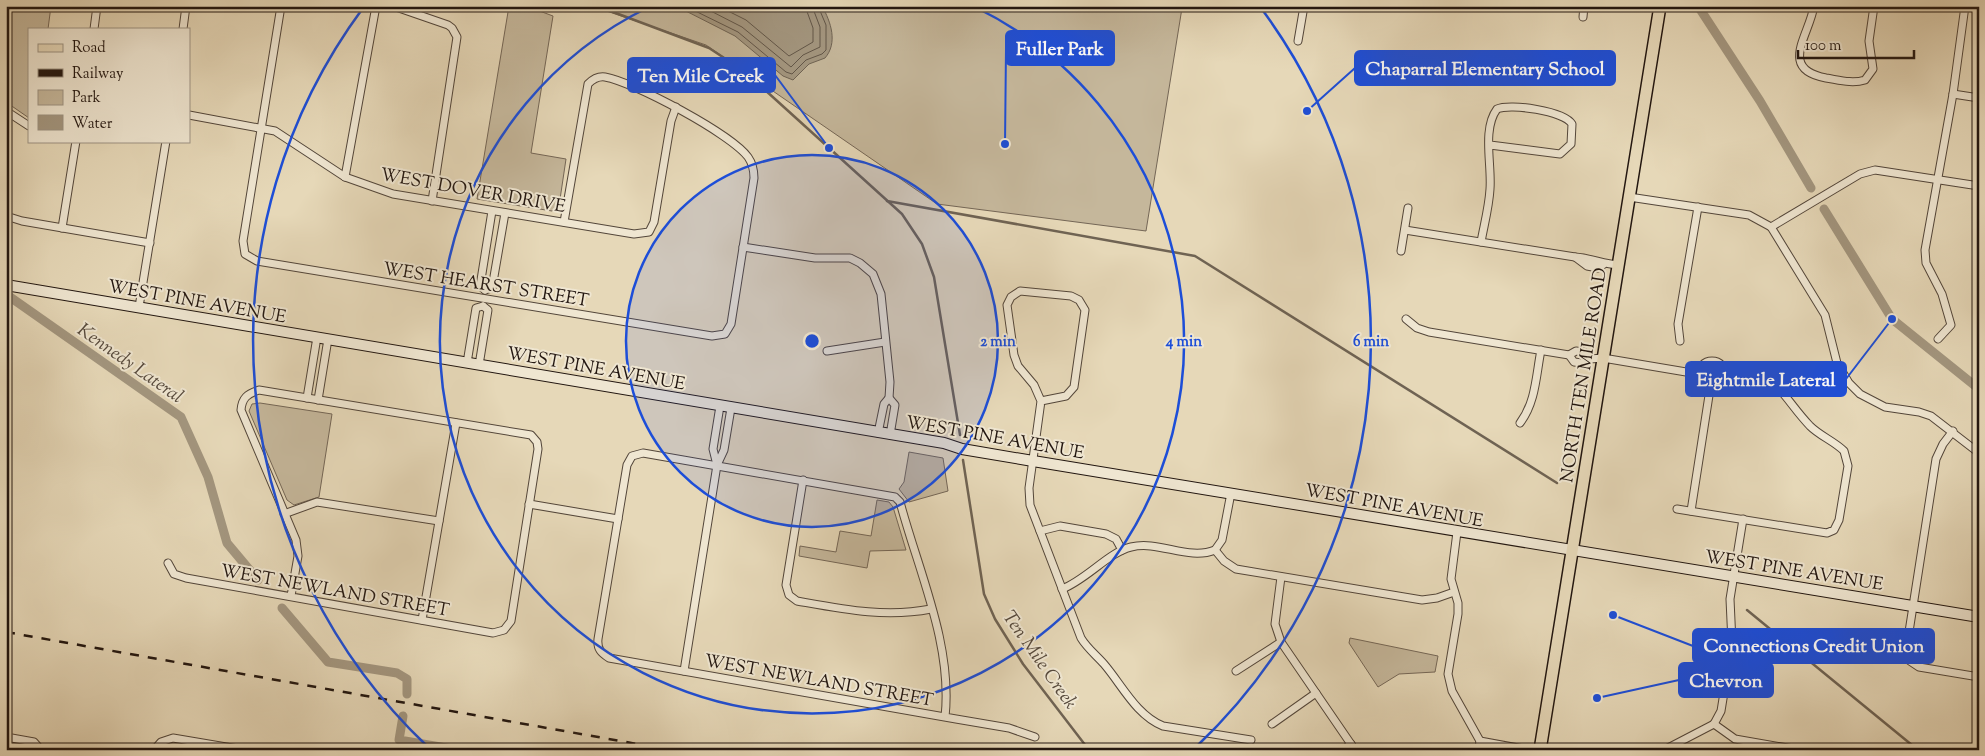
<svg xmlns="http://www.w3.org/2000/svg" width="1985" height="756" font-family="'Sorts Mill Goudy',serif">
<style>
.green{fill:#c5b79b;stroke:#746656}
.water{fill:#a3967f;stroke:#6f6353}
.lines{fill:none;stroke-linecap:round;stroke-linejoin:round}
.shore{stroke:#625648;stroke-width:1}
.stream{stroke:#6f6353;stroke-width:2.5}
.canal{stroke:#a3967f;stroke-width:9}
.street-casing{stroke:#53463a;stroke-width:9}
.secondary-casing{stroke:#221610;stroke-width:12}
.primary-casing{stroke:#221610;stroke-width:14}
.street{stroke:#efe6d1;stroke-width:7}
.secondary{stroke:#efe6d1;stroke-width:10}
.primary{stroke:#e6d8b8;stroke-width:11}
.rail{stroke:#221610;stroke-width:2.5;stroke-dasharray:9 9;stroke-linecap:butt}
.ring{fill:none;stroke:#1d4ed8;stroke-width:2.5}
.labels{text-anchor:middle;stroke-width:4;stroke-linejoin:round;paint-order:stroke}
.street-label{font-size:18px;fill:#221610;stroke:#efe6d1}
.water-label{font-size:19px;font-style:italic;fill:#56493c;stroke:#efe6d1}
.centre{fill:#1d4ed8;stroke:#efe6d1;stroke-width:2.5}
.ring-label{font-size:15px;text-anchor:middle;font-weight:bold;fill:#1d4ed8;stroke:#efe6d1;stroke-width:4;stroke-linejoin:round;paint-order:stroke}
.leader{fill:none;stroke:#1d4ed8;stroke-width:2}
.callout-dot{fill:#1d4ed8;stroke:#efe6d1;stroke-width:2}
.callout{fill:#1d4ed8;stroke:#1d4ed8;stroke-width:2}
.callout-label{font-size:19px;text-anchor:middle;font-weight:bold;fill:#fff}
</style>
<rect width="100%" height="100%" fill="#e6d8b8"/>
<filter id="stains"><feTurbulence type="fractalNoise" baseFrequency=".004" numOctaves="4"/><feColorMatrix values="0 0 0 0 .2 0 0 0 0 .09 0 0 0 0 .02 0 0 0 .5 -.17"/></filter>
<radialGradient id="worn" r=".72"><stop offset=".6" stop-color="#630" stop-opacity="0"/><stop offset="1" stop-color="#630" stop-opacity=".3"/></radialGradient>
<g class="green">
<polygon points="6,6 51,6 48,29 29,29 29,118 6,102"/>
<polygon points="509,6 526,6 553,16 531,153 566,159 559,206 552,211 477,199"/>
<polygon points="592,6 1182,8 1146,231 937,204 706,45"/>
<polygon points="260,403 332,414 319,497 294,505 287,500 249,411 252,404"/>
<polygon points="909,452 943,458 948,491 909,502 899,489 904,482"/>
<polygon points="877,500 889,502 893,507 906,550 870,551 867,568 799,556 800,546 836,552 840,531 871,536"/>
<polygon points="1350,638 1438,656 1435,672 1399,674 1378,687 1349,643"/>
</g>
<path class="water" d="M676 6H822C831 22 838 43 825 58L809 64 793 80 783 76 735 36Z"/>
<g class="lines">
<g class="shore">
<polyline points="685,6 738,32 786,72 792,74 806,60 822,54 826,50 826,25 818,6"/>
<polyline points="701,6 742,27 791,67 803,55 820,47 820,27 812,6"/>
<polyline points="718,6 746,20 789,56 813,42 813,28 805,6"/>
</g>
<g class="stream">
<polyline points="597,6 709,48 744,71 902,214 922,244 934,277 960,435"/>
<polyline points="887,201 1195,256 1557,483"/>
<polyline points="963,460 984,594 995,619 1023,664 1089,750"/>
<polyline points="1747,610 1918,750"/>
</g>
<g class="canal">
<polyline points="1698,6 1760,101 1811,188"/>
<polyline points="1824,209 1892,319 1979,389"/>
<polyline points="10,297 181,417 208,477 227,543 258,580"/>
<polyline points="282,608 328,662 397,673 407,679 407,694"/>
<polyline points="403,716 399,740 458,750"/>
</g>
<g class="street-casing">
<g id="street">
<path d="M281 6 243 241 245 254 257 261 712 336 725 334 731 324 754 178C754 170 753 164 748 157 731 134 634 82 605 77 598 76 593 79 588 84L564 222"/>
<polyline points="393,6 448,25 452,28 457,37 432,201"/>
<path d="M1814 6C1809 36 1778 69 1826 78 1839 80 1852 84 1865 80L1873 69 1869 41 1874 6"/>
<polyline points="1968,6 1979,8"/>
<polyline points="1583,17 1584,6"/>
<polyline points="94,29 97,6"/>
<polyline points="183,29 186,6"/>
<polyline points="1298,41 1304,6"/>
<polyline points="1953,94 1979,98"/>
<polyline points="6,111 29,126"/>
<polyline points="189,115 275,131 345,177 393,194 634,234 649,232 654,222 671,121 676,107"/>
<polyline points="345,177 376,6"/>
<polyline points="1629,197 1749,215 1771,227 1860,174 1875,170 1979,186"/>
<polyline points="6,216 22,221 150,243"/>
<polyline points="1771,227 1825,315 1837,363 1849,383 1860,394 1885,407 1919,412 1931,416 1979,453"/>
<polyline points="62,228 76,141"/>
<polyline points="1405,230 1575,257"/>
<path d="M1481 242C1484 225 1489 207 1490 189 1492 165 1482 129 1497 109 1510 103 1564 111 1572 124L1571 144 1560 154 1490 145"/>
<polyline points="743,247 815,258 850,258 860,263 873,274 881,294 890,382 889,398"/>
<polyline points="1401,251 1408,208"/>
<path d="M1604 264 1598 268 1587 266 1575 257C1591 258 1603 264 1618 265"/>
<polyline points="485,290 492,288 505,213"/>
<polyline points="485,290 480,286 492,211"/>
<polyline points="139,307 166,141"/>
<polyline points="1406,319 1417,328 1429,332 1569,355"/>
<polyline points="1938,339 1951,325 1942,294 1926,263 1925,250 1953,94 1965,6"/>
<polyline points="1680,341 1678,324 1698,207"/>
<polyline points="827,351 885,342"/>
<polygon points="1576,351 1584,352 1590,359 1582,363 1574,362 1569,355"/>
<polyline points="1590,359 1603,358 1698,374"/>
<circle cx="1712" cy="375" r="14"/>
<polyline points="467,363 476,308 483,306"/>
<polyline points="479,365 488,310 483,306"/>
<polyline points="307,398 317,337"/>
<polyline points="318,400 328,339"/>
<path d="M1041 401 1066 396 1074 387 1085 310 1079 300 1071 296 1020 291 1011 297 1007 305 1014 355 1018 366 1034 385 1041 401 1029 488 1030 505 1081 638C1087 648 1096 655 1104 664 1122 685 1136 715 1163 726L1251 740"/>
<path d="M1520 423C1536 402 1536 375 1541 350"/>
<polyline points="1953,431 1943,444 1936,459 1906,651 1910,661 1919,667 1979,677"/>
<polyline points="878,433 884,404 889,398 895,405 890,435"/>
<polyline points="717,465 713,449 720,406"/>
<path d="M803 480 786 585 789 595 797 601C842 609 885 618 931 609"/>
<polyline points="529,504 618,519"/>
<path d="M1677 509 1827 533 1834 530 1839 520 1848 466 1844 451C1834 441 1820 436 1810 426 1778 392 1782 374 1727 376"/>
<polyline points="1691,511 1710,389"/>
<polyline points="284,514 317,502 439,521"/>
<polyline points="1040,531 1060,526 1106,534 1116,539 1122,550"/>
<polyline points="1457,532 1451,579 1458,603 1458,614 1448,674 1452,691 1480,741 1479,750"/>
<polyline points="1215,550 1224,561 1236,569 1422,600 1437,598 1454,592"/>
<path d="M168 563 174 574 186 578 493 633 504 630 511 621 538 449 537 442 531 435 259 390C247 394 242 398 241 410L296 540 298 556 291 596"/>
<polyline points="1281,577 1275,624 1281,642 1355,750"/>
<path d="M1062 589C1086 580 1109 552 1131 547 1159 540 1188 561 1215 550L1222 540 1231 493"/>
<polyline points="422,620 456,423"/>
<polyline points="684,671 717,465 724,450 731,408"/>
<polyline points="1236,671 1281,642"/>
<path d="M945 717C953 645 918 570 900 502L895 497 643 453 632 456 627 465 598 639C597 649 601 653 609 658L956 719 1009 728 1035 737"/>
<polyline points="1272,724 1316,693"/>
<polyline points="1714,724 1721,711 1732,643 1730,599 1743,519"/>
<polyline points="1714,724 1735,739 1799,750"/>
<polyline points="6,737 34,742 41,750"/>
<polyline points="1480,741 1529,750"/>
<polyline points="154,750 161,742 173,738 244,750"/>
<polyline points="1343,750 1351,744"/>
<polyline points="1664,750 1714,724"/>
</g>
</g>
<g class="secondary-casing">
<polyline id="secondary" points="6,285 944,443 962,449 1033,461 1979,617"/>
</g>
<g class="primary-casing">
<polyline id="primary" points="1540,750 1660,6"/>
</g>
<use href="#street" class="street"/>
<use href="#secondary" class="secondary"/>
<use href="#primary" class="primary"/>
<polyline class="rail" points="6,632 671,750"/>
</g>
<circle cx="812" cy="341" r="186" fill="#1d4ed8" fill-opacity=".12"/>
<g class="ring">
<circle cx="812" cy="341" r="186"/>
<path d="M975 7A372 372 0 1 1 649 7"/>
<path d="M427 746A559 559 0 0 1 363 8M1261 8A559 559 0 0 1 1197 746"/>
</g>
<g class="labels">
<g class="street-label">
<text transform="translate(473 190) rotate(10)" y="6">WEST DOVER DRIVE</text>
<text transform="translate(486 284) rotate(9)" y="6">WEST HEARST STREET</text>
<text transform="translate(197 301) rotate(10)" y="6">WEST PINE AVENUE</text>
<text transform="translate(596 368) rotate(10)" y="6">WEST PINE AVENUE</text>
<text transform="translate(1583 375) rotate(-81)" y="6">NORTH TEN MILE ROAD</text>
<text transform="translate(995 437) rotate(10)" y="6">WEST PINE AVENUE</text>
<text transform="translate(1394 505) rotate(10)" y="6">WEST PINE AVENUE</text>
<text transform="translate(1794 570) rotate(9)" y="6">WEST PINE AVENUE</text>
<text transform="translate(335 590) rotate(10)" y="6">WEST NEWLAND STREET</text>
<text transform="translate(819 680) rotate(10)" y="6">WEST NEWLAND STREET</text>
</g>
<g class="water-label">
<text transform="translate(131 362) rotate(35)" y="7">Kennedy Lateral</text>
<text transform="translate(1041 659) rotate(55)" y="7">Ten Mile Creek</text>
</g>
</g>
<circle cx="812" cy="341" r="8" class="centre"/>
<g class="ring-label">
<text x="998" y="346">2 min</text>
<text x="1184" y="346">4 min</text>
<text x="1371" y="346">6 min</text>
</g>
<path class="leader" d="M1005 144L1006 48M1307 111L1355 68M829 148L775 75M1892 319L1846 379M1613 615L1693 646M1597 698L1679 680"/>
<g class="callout-dot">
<circle cx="1005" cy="144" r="5"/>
<circle cx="1307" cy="111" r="5"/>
<circle cx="829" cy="148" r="5"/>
<circle cx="1892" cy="319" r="5"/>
<circle cx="1613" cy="615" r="5"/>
<circle cx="1597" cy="698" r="5"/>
</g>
<g class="callout">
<rect x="1006" y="31" width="108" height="34" rx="5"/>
<rect x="1355" y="51" width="260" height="34" rx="5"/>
<rect x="628" y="58" width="147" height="34" rx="5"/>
<rect x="1686" y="362" width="160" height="34" rx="5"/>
<rect x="1693" y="629" width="241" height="34" rx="5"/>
<rect x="1679" y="663" width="94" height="34" rx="5"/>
</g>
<g class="callout-label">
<text x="1060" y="55">Fuller Park</text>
<text x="1485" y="75">Chaparral Elementary School</text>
<text x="701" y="82">Ten Mile Creek</text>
<text x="1766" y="386">Eightmile Lateral</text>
<text x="1814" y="652">Connections Credit Union</text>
<text x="1726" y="687">Chevron</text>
</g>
<rect width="1985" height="756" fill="none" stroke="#e6d8b8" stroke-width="25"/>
<rect x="8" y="8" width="1970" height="741" fill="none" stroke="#221610" stroke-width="2.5"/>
<rect x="12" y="12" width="1960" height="731" fill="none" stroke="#221610"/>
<rect x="28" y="28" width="162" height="115" fill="#efe6d1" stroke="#9d9384"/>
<rect x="38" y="44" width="25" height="8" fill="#e6d8b8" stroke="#9d9384"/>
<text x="72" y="52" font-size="15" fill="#221610">Road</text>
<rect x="38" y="69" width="25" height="8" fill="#221610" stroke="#9d9384"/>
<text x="72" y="78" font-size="15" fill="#221610">Railway</text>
<rect x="38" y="90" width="25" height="15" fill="#c5b79b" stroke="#9d9384"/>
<text x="72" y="102" font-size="15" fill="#221610">Park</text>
<rect x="38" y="115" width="25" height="15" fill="#a3967f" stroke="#9d9384"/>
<text x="72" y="128" font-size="15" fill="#221610">Water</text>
<path d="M1798 50v8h116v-8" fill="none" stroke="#221610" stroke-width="2.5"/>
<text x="1805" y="50" font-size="15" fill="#221610" stroke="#efe6d1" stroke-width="4" paint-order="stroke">100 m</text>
<rect width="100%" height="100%" filter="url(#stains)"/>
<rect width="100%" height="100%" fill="url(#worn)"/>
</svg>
